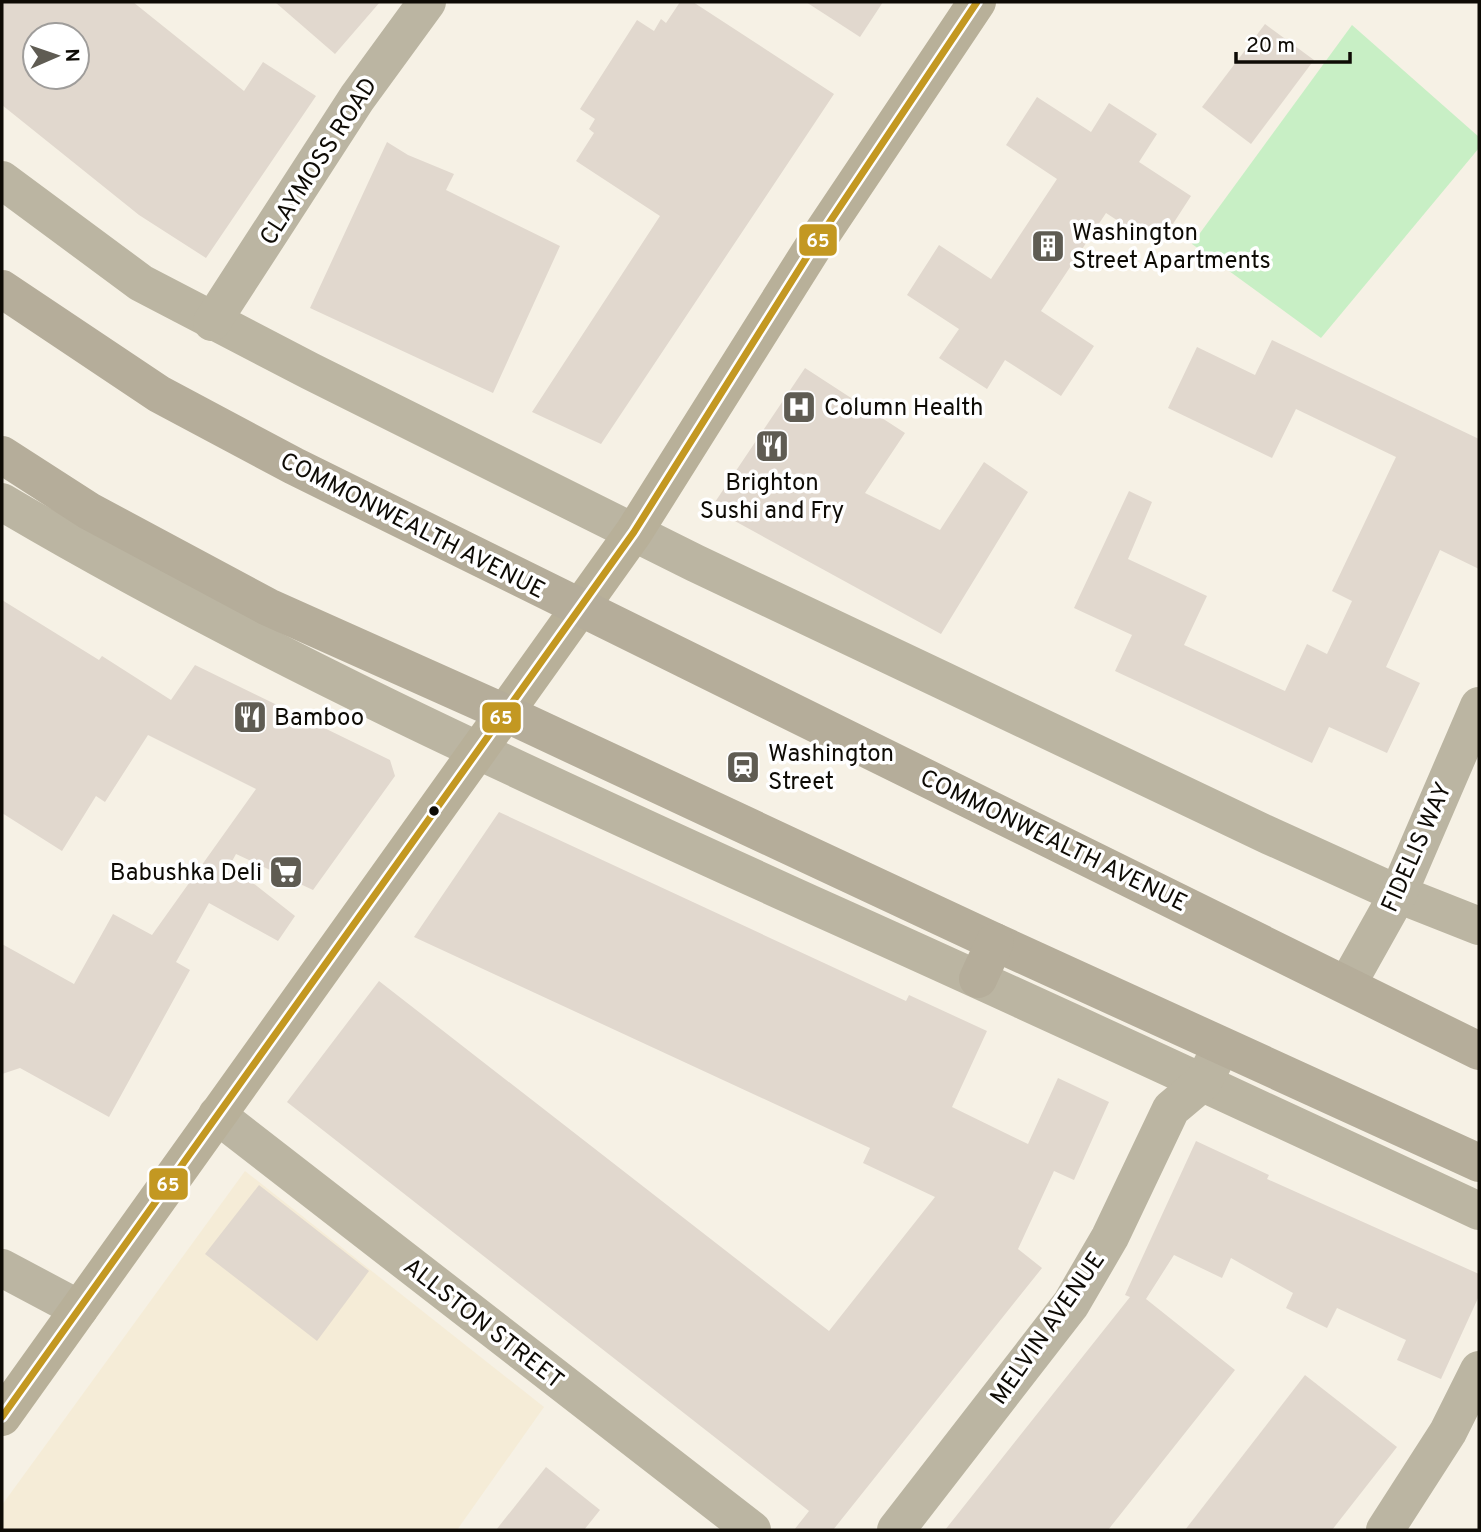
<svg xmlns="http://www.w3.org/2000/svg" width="1481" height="1532" font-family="Overpass,sans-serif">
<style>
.built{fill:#f5ecd7}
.green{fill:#c8efc5}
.building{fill:#e1d8ce;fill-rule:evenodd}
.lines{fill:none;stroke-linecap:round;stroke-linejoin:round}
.minor{stroke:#bbb5a2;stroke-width:38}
.tertiary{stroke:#bbb5a2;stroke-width:38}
.secondary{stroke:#b8b099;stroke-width:38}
.primary{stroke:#b5ad9a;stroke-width:38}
.bus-1-casing{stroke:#fff;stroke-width:12}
.bus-1{stroke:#c39822;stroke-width:7}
.bus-dot{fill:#0e0b05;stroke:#fff;stroke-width:2.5}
.labels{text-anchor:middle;stroke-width:7;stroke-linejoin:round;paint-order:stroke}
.street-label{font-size:24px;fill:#0e0b05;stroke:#fff}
.poi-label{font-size:24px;fill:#0e0b05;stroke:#fff;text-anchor:start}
.line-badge{stroke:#fff;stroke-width:2.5}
.badge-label{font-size:19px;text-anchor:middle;font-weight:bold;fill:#fff}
</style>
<rect width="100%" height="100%" fill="#f6f1e5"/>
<polygon class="built" points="245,1171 544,1407 457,1530 2,1530 2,1505"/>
<polygon class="green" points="1352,25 1479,137 1479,148 1321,338 1192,244"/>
<g class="building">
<path d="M2 2H133L244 91 263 62 316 96 206 258 139 215 2 105ZM35 35H77V77H35Z"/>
<polygon points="275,2 380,2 335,54"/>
<polygon points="680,2 693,2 834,94 601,444 532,412 660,216 576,161 594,133 589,129 595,119 580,109 637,20 654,31 661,19 666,23"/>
<polygon points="806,2 883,2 860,37"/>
<polygon points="1265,24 1314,60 1251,144 1202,107"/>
<polygon points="1037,97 1091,132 1109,103 1157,134 1139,162 1191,196 1158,247 1106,213 1041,311 1094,346 1061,396 1005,360 987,389 939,358 959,329 907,295 939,245 991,279 1057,179 1006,145"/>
<polygon points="387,142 408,155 454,174 446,190 560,246 493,393 310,308"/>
<polygon points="1272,340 1479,439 1479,569 1440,550 1386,667 1420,683 1387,753 1329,727 1312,763 1115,671 1132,635 1074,608 1129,491 1152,502 1128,559 1207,596 1184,645 1285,691 1307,644 1327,654 1352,601 1332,591 1396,457 1296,409 1272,458 1168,408 1197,347 1255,375"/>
<polygon points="805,368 905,433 865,493 940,530 984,462 1028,492 941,634 711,508"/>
<polygon points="2,600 99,660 102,656 171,700 195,665 390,760 395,776 313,890 236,854 230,865 295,916 278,941 209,903 176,962 190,970 109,1117 20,1068 2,1074 2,944 74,984 113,914 152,935 256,789 148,735 105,802 96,796 62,851 2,813"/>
<polygon points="499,812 906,1001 909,995 987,1031 952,1107 1028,1144 1058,1078 1109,1102 1074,1180 1054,1171 1018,1249 1042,1268 833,1530 794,1530 809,1511 287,1102 379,981 829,1331 935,1197 863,1163 870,1148 414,937"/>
<polygon points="1196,1141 1269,1175 1267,1179 1479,1274 1479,1296 1441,1379 1397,1360 1406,1340 1337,1308 1327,1328 1286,1308 1293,1293 1231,1258 1222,1278 1174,1255 1146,1299 1235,1370 1108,1530 945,1530 1130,1297 1125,1295"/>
<polygon points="259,1185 369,1271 317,1341 205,1254"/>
<polygon points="1305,1375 1397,1447 1332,1530 1185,1530"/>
<polygon points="546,1467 600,1510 584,1530 496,1530"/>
</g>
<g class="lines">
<g class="minor">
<polyline points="2,180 141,283 310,371 695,563 944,681 1270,836 1398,894 1479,926"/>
<polyline points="212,322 357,98 427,2"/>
<path d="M2 502C263 656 538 780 813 905 1036 1005 1258 1108 1479 1211"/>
<polyline points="1347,985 1398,894 1479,706"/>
<polyline points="2,1268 79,1309"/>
<polyline points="896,1530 1071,1304 1110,1237 1171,1109 1203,1082 1213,1063"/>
<polyline points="1385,1530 1448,1432 1479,1370"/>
</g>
<polyline class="tertiary" points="217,1115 752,1530"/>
<polyline class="secondary" points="2,1417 634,532 815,244 977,2"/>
<g class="primary">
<polyline points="2,289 159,394 294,466 1479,1051"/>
<polyline points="2,455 89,511 268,607 505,713 995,942 1479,1163"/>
<polyline points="978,979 995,942"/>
</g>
<g class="bus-1-casing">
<polyline id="bus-1" points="2,1417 634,532 815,244 977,2"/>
</g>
<use href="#bus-1" class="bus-1"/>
</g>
<defs>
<g id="building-square" transform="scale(1.75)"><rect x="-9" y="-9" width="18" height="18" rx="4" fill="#5f5c53" stroke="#fff"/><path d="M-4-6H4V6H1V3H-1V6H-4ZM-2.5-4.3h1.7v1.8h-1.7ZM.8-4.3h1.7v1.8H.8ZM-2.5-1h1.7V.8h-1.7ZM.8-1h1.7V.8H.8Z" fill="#fff"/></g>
<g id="hospital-square" transform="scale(1.75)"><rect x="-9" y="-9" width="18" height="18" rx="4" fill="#5f5c53" stroke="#fff"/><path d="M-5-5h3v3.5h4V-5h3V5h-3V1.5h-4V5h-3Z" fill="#fff"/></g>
<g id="restaurant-square" transform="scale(1.75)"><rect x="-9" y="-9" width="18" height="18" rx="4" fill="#5f5c53" stroke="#fff"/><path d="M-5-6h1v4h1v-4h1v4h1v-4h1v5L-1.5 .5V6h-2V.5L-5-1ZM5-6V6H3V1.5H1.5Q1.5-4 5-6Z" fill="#fff"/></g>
<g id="station-square" transform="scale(1.75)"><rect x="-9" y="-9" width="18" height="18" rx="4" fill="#5f5c53" stroke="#fff"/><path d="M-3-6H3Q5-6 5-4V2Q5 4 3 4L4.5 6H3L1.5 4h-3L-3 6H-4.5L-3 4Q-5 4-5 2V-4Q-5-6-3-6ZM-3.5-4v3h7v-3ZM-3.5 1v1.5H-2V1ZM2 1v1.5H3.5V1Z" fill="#fff"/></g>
<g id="supermarket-square" transform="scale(1.75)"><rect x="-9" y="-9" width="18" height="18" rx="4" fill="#5f5c53" stroke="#fff"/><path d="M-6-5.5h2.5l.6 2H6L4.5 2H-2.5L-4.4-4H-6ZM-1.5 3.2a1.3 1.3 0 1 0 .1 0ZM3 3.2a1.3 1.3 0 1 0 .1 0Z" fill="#fff"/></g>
</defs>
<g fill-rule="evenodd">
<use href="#building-square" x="1048" y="246"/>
<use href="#hospital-square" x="799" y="407"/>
<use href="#restaurant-square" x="772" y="446"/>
<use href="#restaurant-square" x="250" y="717"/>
<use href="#station-square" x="743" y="767"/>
<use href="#supermarket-square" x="286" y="872"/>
</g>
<circle class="bus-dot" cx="434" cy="811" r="6"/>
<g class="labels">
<g class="street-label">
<text transform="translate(318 161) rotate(-57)" y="8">CLAYMOSS ROAD</text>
<text transform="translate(413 525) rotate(27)" y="8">COMMONWEALTH AVENUE</text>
<text transform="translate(1054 840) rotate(26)" y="8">COMMONWEALTH AVENUE</text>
<text transform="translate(1416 847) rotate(-66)" y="8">FIDELIS WAY</text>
<text transform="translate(484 1323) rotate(38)" y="8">ALLSTON STREET</text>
<text transform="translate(1047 1328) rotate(-55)" y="8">MELVIN AVENUE</text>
</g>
<g class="poi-label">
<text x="1072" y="240">Washington<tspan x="1072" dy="28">Street Apartments</tspan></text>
<text x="824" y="415">Column Health</text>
<text x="772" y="490" text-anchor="middle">Brighton<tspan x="772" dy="28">Sushi and Fry</tspan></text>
<text x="274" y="725">Bamboo</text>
<text x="768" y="761">Washington<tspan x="768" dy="28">Street</tspan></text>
<text x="262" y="880" text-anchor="end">Babushka Deli</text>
</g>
</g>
<g class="line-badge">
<rect x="798" y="223" width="40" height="34" rx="7" fill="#c39822"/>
<rect x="481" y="701" width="41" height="33" rx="7" fill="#c39822"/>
<rect x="148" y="1167" width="41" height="34" rx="7" fill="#c39822"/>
</g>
<g class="badge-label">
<text x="818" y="247">65</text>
<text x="501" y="724">65</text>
<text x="168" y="1191">65</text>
</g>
<rect width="1481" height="1532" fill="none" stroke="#0e0b05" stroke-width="7"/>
<g transform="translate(56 56) rotate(88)"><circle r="33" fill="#ffffff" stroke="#9f9d9b" stroke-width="2"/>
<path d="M0-5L12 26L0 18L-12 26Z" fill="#5f5c53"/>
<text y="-10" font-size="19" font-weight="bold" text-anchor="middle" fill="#0e0b05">N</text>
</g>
<path d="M1236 52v10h114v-10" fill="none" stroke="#0e0b05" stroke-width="3.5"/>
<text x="1246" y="52" font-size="21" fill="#0e0b05" stroke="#ffffff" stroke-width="5" paint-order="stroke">20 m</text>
</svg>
